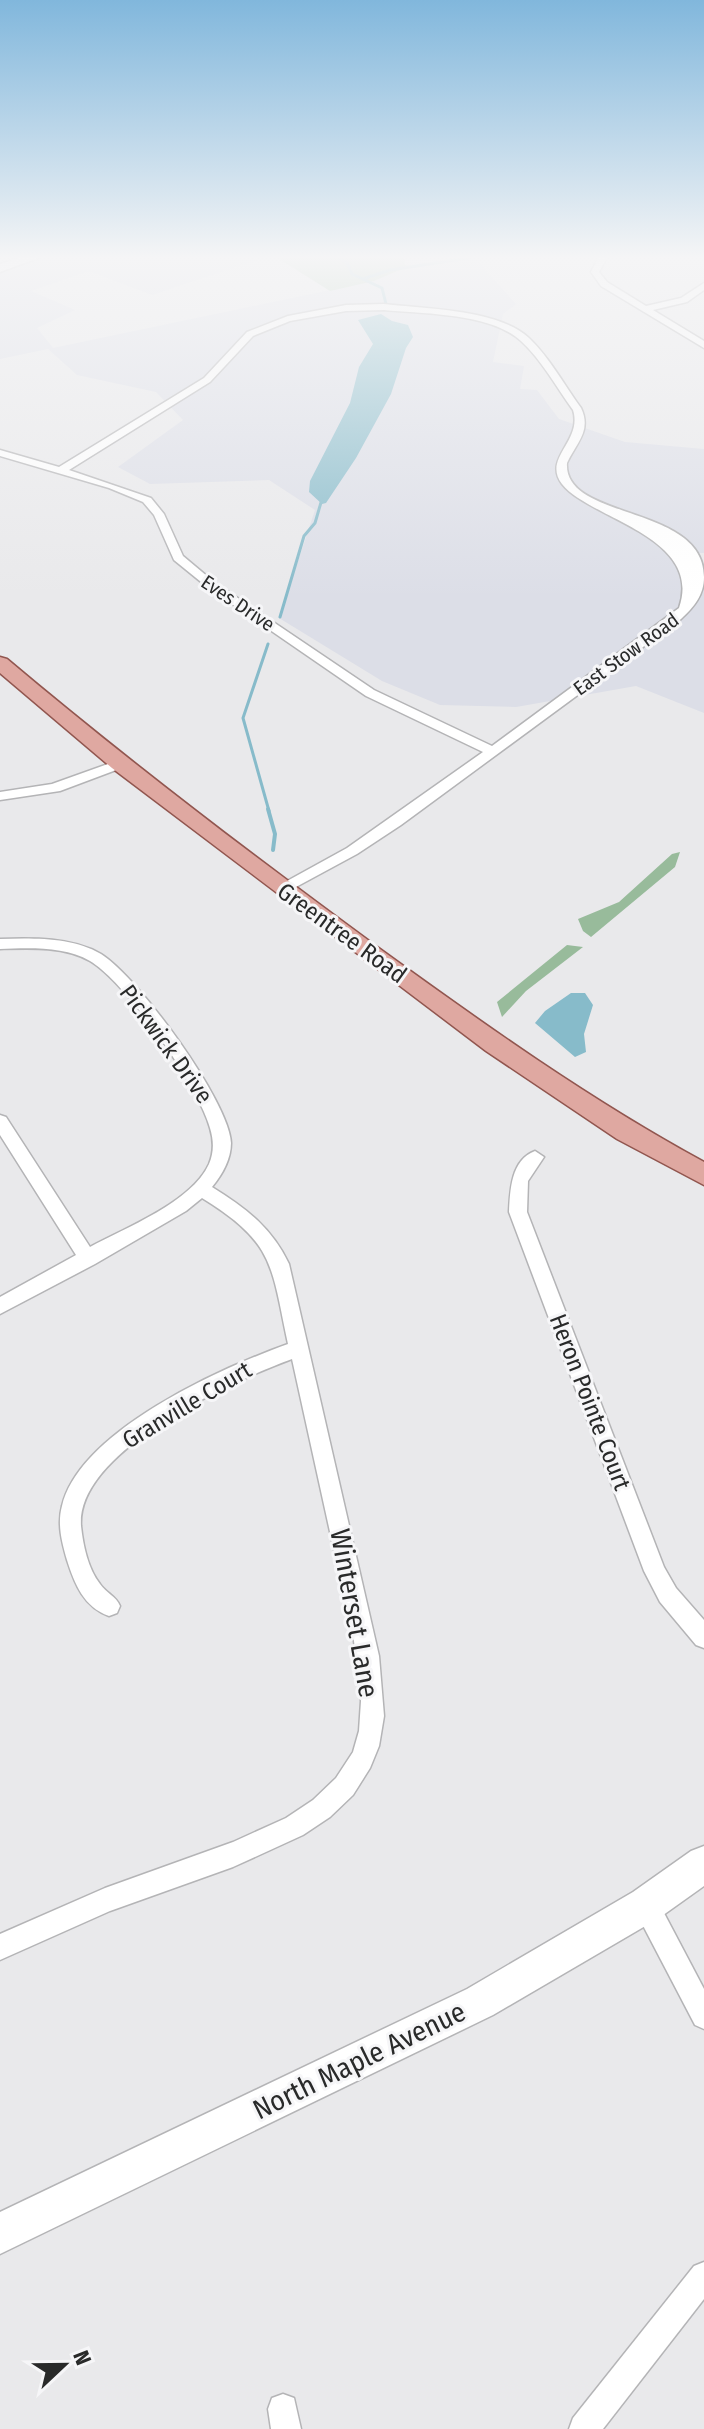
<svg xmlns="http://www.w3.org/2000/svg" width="704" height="2429" font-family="'Fira Sans Condensed',sans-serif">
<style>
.built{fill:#dcdee7}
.green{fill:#abc9ae}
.forest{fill:#98bb9b}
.water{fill:#87bbca}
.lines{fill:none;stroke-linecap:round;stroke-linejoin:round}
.stream-far1{stroke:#87bbca;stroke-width:3}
.stream{stroke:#87bbca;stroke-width:4}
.street-casing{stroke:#b4b4b6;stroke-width:3}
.secondary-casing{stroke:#b4b4b6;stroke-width:3}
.primary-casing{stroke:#91564f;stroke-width:3}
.street{fill:#fff;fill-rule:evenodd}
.secondary{fill:#fff;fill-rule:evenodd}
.primary{fill:#dfa8a1;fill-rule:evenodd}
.labels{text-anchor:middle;stroke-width:6;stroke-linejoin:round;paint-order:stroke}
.far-street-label{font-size:20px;fill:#292a2a;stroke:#f6f6f8}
.street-label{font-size:24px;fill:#292a2a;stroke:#f6f6f8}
.near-street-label{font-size:28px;fill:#292a2a;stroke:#f6f6f8}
</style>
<rect width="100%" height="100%" fill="#e9e9eb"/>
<polygon class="built" points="28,257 244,257 254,261 152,295 89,271 31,291 75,310 37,328 53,348 373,281 407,267 404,257 482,257 478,262 516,304 503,314 493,362 524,366 520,389 537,390 559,419 625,442 704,449 704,553 676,553 684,577 704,583 704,713 636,686 516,707 440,705 382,681 279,618 315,510 269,480 150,484 118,467 183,420 156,392 77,375 48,349 0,359 0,266"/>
<polygon class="green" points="276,257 404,257 405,265 409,266 374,281 330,291"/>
<g class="forest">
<polygon points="680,852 675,867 591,937 583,931 578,919 619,902 672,854"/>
<polygon points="567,945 583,947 526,991 502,1017 497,1002"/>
</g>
<g class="water">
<polygon points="381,314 392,321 408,325 413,337 406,348 391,394 356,458 326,503 322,504 309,492 310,481 350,403 359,367 373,344 358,320"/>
<polygon points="571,993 585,993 593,1005 584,1034 586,1052 575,1057 535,1023 545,1011"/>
</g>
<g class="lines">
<g class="stream-far1">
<polyline points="337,257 347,263 352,274 382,288 386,304"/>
<polyline points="363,279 390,270 475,257"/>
<polyline points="280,617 304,536 315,523 322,499"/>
<polyline points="268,644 243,718 269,811"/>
</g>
<polyline class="stream" points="268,809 275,834 273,850"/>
<g class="street-casing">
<g id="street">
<polygon points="599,257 607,257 599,272 607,282 646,306 681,298 704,283 704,290 687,302 653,310 704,341 704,348 601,286 591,272"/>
<path d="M384 304C425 309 498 309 529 338 549 357 565 386 581 408 592 431 576 443 567 463 563 521 704 504 704 577 704 595 694 607 681 619L401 825 357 854 283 894 278 892V886L347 848 483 752 366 696 206 586 174 560 154 515 143 502 109 488 0 456V450L59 467 204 378 247 332 288 316 346 305ZM384 310C424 314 491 313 521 341 541 359 557 388 573 410 583 441 542 458 562 484 589 519 704 536 679 608L492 746 374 690 214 582 183 556 164 514 151 498 69 470 210 382 253 336 290 321 346 311Z"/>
<polygon points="119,760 126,764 124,767 60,791 0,800 0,792 52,784"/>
<path d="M0 939C33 938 72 937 101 954 138 977 229 1101 231 1143 231 1159 222 1175 212 1187 246 1208 272 1228 289 1264L379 1656 384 1716 379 1746 370 1768 353 1795 330 1817 303 1835 233 1867 110 1911 0 1960V1934L105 1888 233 1842 286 1818 313 1800 336 1778 353 1752 359 1731 361 1701 354 1641 292 1359C233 1381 76 1451 81 1526 83 1545 88 1569 100 1584 106 1593 116 1596 120 1606L117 1613 109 1616C84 1607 75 1585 67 1560 62 1543 57 1524 62 1506 80 1431 221 1368 288 1344 271 1265 275 1243 202 1198L186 1211 95 1264 0 1314V1297L76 1255 0 1135V1115L6 1117 90 1247C125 1228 192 1202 209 1164 214 1152 214 1141 210 1128 199 1087 127 983 90 961 64 946 29 948 0 949Z"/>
<path d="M535 1151 544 1157 528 1181 527 1212 664 1567 676 1588 704 1620V1648L696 1645 660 1602 644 1571 509 1212C510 1190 511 1160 535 1151Z"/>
<polygon points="646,1892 655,1896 704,1989 704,2029 695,2025 637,1914 633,1905 637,1896"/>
<polygon points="704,2262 704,2299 603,2429 569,2429 573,2418 694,2266"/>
<polygon points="283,2394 294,2398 301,2429 271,2429 268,2409 272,2398"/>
</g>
</g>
<g class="secondary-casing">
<g id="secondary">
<polygon points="21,257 41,257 0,272 0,264"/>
<polygon points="704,1846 704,1886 659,1918 493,2015 0,2254 0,2212 467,1989 633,1892 691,1851"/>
</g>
</g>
<g class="primary-casing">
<path id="primary" d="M0 657 7 659C128 761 253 856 380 949 485 1025 590 1100 704 1162V1185L617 1139 486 1051 112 768 0 673Z"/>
</g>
<use href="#street" class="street"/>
<use href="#secondary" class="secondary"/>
<use href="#primary" class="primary"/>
</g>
<linearGradient id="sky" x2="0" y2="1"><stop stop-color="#81b7dc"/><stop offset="0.43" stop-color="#f5f5f6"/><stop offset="1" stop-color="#f5f5f6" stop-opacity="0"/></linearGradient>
<rect width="704" height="598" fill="url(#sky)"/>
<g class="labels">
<g class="far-street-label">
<text transform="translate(238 603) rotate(34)" y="7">Eves Drive</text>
<text transform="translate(626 654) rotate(-36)" y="7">East Stow Road</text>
</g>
<g class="street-label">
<text transform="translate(342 933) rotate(36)" y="8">Greentree Road</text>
<text transform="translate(166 1044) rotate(54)" y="8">Pickwick Drive</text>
<text transform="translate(590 1402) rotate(69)" y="8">Heron Pointe Court</text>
<text transform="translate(187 1405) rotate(-31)" y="8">Granville Court</text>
</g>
<g class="near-street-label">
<text transform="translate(355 1613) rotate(80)" y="10">Winterset Lane</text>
<text transform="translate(359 2060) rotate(-26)" y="10">North Maple Avenue</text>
</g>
</g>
<g transform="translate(64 2365) rotate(68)" stroke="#f6f6f8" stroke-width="6" paint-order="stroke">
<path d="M0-6L14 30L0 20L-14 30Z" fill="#292a2a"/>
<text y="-12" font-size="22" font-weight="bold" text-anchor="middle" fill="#292a2a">N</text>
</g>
</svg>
